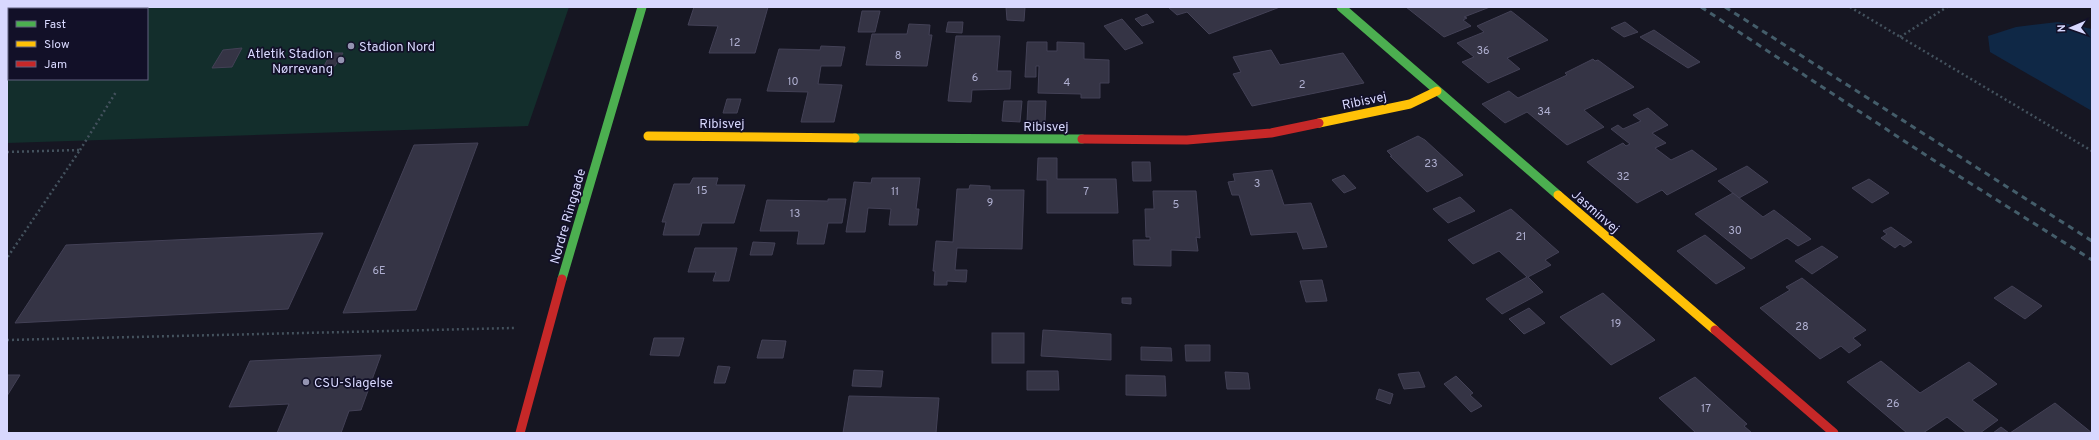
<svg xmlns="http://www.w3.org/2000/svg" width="2099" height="440" font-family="Overpass,sans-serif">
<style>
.green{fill:#132e2c}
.water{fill:#0f2846}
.building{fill:#353445;stroke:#434156}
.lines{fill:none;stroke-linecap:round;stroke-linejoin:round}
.path{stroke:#44525e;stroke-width:2.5;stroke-dasharray:2 3;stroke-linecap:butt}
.fast{stroke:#4caf50;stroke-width:9}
.slow{stroke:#ffc107;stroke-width:9}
.jam{stroke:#c62828;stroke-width:9}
.rail{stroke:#445d6a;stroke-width:3;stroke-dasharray:6 5;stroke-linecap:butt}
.poi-dot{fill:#9494b1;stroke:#121028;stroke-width:1.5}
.labels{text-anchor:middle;stroke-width:3.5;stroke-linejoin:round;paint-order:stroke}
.number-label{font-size:11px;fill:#afafd0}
.poi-label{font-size:13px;fill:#d8d8fe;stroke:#121028;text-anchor:start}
.street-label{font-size:13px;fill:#d8d8fe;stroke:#121028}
</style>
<rect width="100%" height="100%" fill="#161622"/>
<polygon class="green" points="12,7 569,7 528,126 7,143 7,13 9,11 9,79 147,79 147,9 10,9"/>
<polygon class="water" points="2058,22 2092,29 2092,111 1990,52 1988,36 2016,27"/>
<g class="building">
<polygon points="694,7 768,7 755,53 709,53 718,26 688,25"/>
<polygon points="1006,7 1025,7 1024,21 1007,20"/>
<polygon points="1168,7 1280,7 1209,34 1187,12 1177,15"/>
<polygon points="1406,7 1490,7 1464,17 1467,18 1463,20 1471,26 1444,37"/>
<polygon points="862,11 880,11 875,32 858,32"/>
<polygon points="1511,11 1548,40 1507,58 1520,69 1488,83 1462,62 1474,57 1457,43 1484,32 1477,26"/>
<polygon points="1147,14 1154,22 1142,26 1135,19"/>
<polygon points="1122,19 1143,43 1125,50 1104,26"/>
<polygon points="948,22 963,22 962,33 946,32"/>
<polygon points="1625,22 1638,32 1624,37 1611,28"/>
<polygon points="909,24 930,25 929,35 932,35 927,66 866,65 872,34 907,34"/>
<polygon points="1654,30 1700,62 1688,68 1640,37"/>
<polygon points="956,36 1000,36 997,71 1011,71 1010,89 972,90 971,102 948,101"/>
<polygon points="1027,42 1047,42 1047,51 1057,51 1057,42 1084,43 1084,59 1109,60 1109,83 1100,83 1100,98 1081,98 1081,94 1038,93 1039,66 1036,66 1036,77 1025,77"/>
<polygon points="821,46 845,47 841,66 821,66 818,84 842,85 834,122 801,122 808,92 767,91 779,49 820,50"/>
<polygon points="242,48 232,67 212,68 223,50"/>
<polygon points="1271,50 1280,65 1343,53 1364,83 1252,106 1233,74 1241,72 1233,57"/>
<polygon points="331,53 343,53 335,66 324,66"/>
<polygon points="1593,59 1595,61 1598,60 1634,87 1584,110 1604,127 1567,145 1527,112 1505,123 1482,104 1509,91 1518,98 1567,75 1565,73"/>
<polygon points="727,99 741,99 737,113 723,113"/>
<polygon points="1004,101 1022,101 1020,122 1002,121"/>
<polygon points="1028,101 1046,101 1045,122 1027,122"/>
<polygon points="1648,108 1668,125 1652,133 1666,143 1655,148 1671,160 1692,150 1717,169 1667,195 1662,190 1637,203 1587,162 1623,143 1626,146 1630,144 1611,129 1618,125 1623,129 1641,121 1633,115"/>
<polygon points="1418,136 1425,140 1463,175 1427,192 1390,156 1392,156 1387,151"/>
<polygon points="478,143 416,310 343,313 414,145"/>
<polygon points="1038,158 1057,158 1057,179 1116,179 1118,213 1047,213 1047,180 1037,180"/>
<polygon points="1132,162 1150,162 1151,181 1133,181"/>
<polygon points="1747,166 1768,182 1739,198 1718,181"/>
<polygon points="1272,170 1284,205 1311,203 1327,247 1303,249 1297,232 1251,235 1239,195 1232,195 1228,182 1235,181 1233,174"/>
<polygon points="1344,175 1356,188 1344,193 1332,180"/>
<polygon points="693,178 718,178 716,185 745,185 734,223 702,223 699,235 663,235 666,222 662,222 674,184 690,184"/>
<polygon points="872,178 920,178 916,209 919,209 917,225 889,225 891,209 868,208 865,232 846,232 854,182 871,183"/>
<polygon points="1869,179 1889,193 1872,203 1852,188"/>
<polygon points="970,185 990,186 990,190 1024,190 1022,249 957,248 955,270 967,270 966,282 947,281 947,285 934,285 935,271 933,271 936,241 953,242 957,189 969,189"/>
<polygon points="1153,191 1196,191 1200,238 1196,237 1198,251 1171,250 1171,266 1134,265 1133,240 1150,240 1150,237 1146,237 1145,209 1154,209"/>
<polygon points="1733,193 1763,217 1774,210 1811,239 1798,246 1787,238 1751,259 1695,214"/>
<polygon points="1460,197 1475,211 1448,223 1433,209"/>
<polygon points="828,199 846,199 842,223 828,223 824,244 797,244 799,231 760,231 767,200 828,201"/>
<polygon points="1511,209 1559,252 1545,260 1551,265 1528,277 1543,292 1502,314 1486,299 1527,277 1499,251 1473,264 1448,240"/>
<polygon points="1891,227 1912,242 1904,247 1900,244 1895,248 1881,238 1887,234 1883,231"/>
<polygon points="323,233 288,309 15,323 66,245"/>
<polygon points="1705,235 1745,268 1716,284 1677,251"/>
<polygon points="753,242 775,243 772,255 750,255"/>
<polygon points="1822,246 1838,257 1812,274 1795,261"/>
<polygon points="695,248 737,248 729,281 713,281 716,272 688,272"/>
<polygon points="1802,278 1866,330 1853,338 1861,345 1849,353 1841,346 1820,359 1760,308 1790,290 1786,287"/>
<polygon points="1322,280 1327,301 1306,302 1300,281"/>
<polygon points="2012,286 2042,306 2025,319 1994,298"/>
<polygon points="1603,293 1655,340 1611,365 1560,317"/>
<polygon points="1122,298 1131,298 1131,304 1122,303"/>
<polygon points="1529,308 1545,323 1524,334 1509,319"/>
<polygon points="1043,330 1111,334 1111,360 1041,356"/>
<rect x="992" y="333" width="32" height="30"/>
<polygon points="654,338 684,338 679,356 650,355"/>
<polygon points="762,340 786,341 783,358 757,358"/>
<polygon points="1185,345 1210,345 1210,361 1186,361"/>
<polygon points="1141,347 1171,348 1172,361 1141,360"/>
<polygon points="381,355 361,410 349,411 341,433 277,433 289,404 229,407 250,361"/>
<polygon points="1881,361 1920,393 1969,362 1997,384 1972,400 1998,420 1980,433 1967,433 1947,417 1923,433 1907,433 1847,382"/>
<polygon points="718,366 730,367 725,383 714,383"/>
<polygon points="854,370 883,371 881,387 852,386"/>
<polygon points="1027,371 1058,371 1059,390 1027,390"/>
<polygon points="1225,372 1248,373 1250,389 1227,389"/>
<polygon points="1419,372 1425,387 1404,389 1398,374"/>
<polygon points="7,375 20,375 7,396"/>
<polygon points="1126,375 1165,376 1166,396 1126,395"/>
<polygon points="1456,376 1473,393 1470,395 1482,406 1471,412 1444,384"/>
<polygon points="1695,377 1747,424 1744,426 1752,433 1696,433 1659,398"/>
<polygon points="1379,389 1393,394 1390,404 1376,399"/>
<polygon points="849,396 939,398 936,433 843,433"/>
<polygon points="2055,403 2092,433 2010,433"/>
<polygon points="2001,427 2009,433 1993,433"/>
</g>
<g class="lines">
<g class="path">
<polyline points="1850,7 2092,151"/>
<polyline points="1900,37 1947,7"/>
<polyline points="80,150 116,92"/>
<polyline points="7,152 80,150 7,258"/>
<polyline points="7,340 514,328"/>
</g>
<g class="fast">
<polyline points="1341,7 1558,195"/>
<polyline points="855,138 1082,139"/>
<polyline points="562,279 642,7"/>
</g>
<g class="slow">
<polyline points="1319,123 1410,104 1437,91"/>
<polyline points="648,136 855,138"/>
<polyline points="1558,195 1715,330"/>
</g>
<g class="jam">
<polyline points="1082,139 1187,140 1271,133 1319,123"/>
<polyline points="1715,330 1834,433"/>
<polyline points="520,433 562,279"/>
</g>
<g class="rail">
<polyline points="1701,7 1927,156 2092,260"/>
<polyline points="1725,7 2092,241"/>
</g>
</g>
<g class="poi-dot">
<circle cx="351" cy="46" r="4"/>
<circle cx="341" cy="60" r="4"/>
<circle cx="306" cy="382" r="4"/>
</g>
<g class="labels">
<g class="number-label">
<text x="735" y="46">12</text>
<text x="1483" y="54">36</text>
<text x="898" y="59">8</text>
<text x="975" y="81">6</text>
<text x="793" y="85">10</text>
<text x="1067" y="86">4</text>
<text x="1302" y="88">2</text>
<text x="1544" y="115">34</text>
<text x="1431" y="167">23</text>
<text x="1623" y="180">32</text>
<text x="1257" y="187">3</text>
<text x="702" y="194">15</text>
<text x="895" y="195">11</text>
<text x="1086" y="195">7</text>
<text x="990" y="206">9</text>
<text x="1176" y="208">5</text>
<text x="795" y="217">13</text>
<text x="1735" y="234">30</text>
<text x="1521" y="240">21</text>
<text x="379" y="274">6E</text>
<text x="1616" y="327">19</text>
<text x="1802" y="330">28</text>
<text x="1893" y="407">26</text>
<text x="1706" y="412">17</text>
</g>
<g class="poi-label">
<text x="359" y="51">Stadion Nord</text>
<text x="333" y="58" text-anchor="end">Atletik Stadion<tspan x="333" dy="15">Nørrevang</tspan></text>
<text x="314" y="387">CSU-Slagelse</text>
</g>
<g class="street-label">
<text transform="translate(1364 100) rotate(-12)" y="5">Ribisvej</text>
<text x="722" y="128">Ribisvej</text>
<text x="1046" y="131">Ribisvej</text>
<text transform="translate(1596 211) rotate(41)" y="5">Jasminvej</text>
<text transform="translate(567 216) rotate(-74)" y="5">Nordre Ringgade</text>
</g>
</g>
<rect width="2099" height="440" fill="none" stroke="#d8d8fe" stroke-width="16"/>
<rect x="8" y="8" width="140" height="72" fill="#121028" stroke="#61607e"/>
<rect x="16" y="21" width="20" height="6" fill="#4caf50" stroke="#61607e"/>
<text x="44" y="28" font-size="12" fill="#d8d8fe">Fast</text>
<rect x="16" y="41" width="20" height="6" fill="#ffc107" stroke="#61607e"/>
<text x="44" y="48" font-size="12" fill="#d8d8fe">Slow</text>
<rect x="16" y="61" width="20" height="6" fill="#c62828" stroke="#61607e"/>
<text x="44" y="68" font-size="12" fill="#d8d8fe">Jam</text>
<g transform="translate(2071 28) rotate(268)" stroke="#121028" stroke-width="3" paint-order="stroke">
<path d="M0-3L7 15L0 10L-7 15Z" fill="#d8d8fe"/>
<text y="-6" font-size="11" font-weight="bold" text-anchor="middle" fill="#d8d8fe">N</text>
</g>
</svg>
